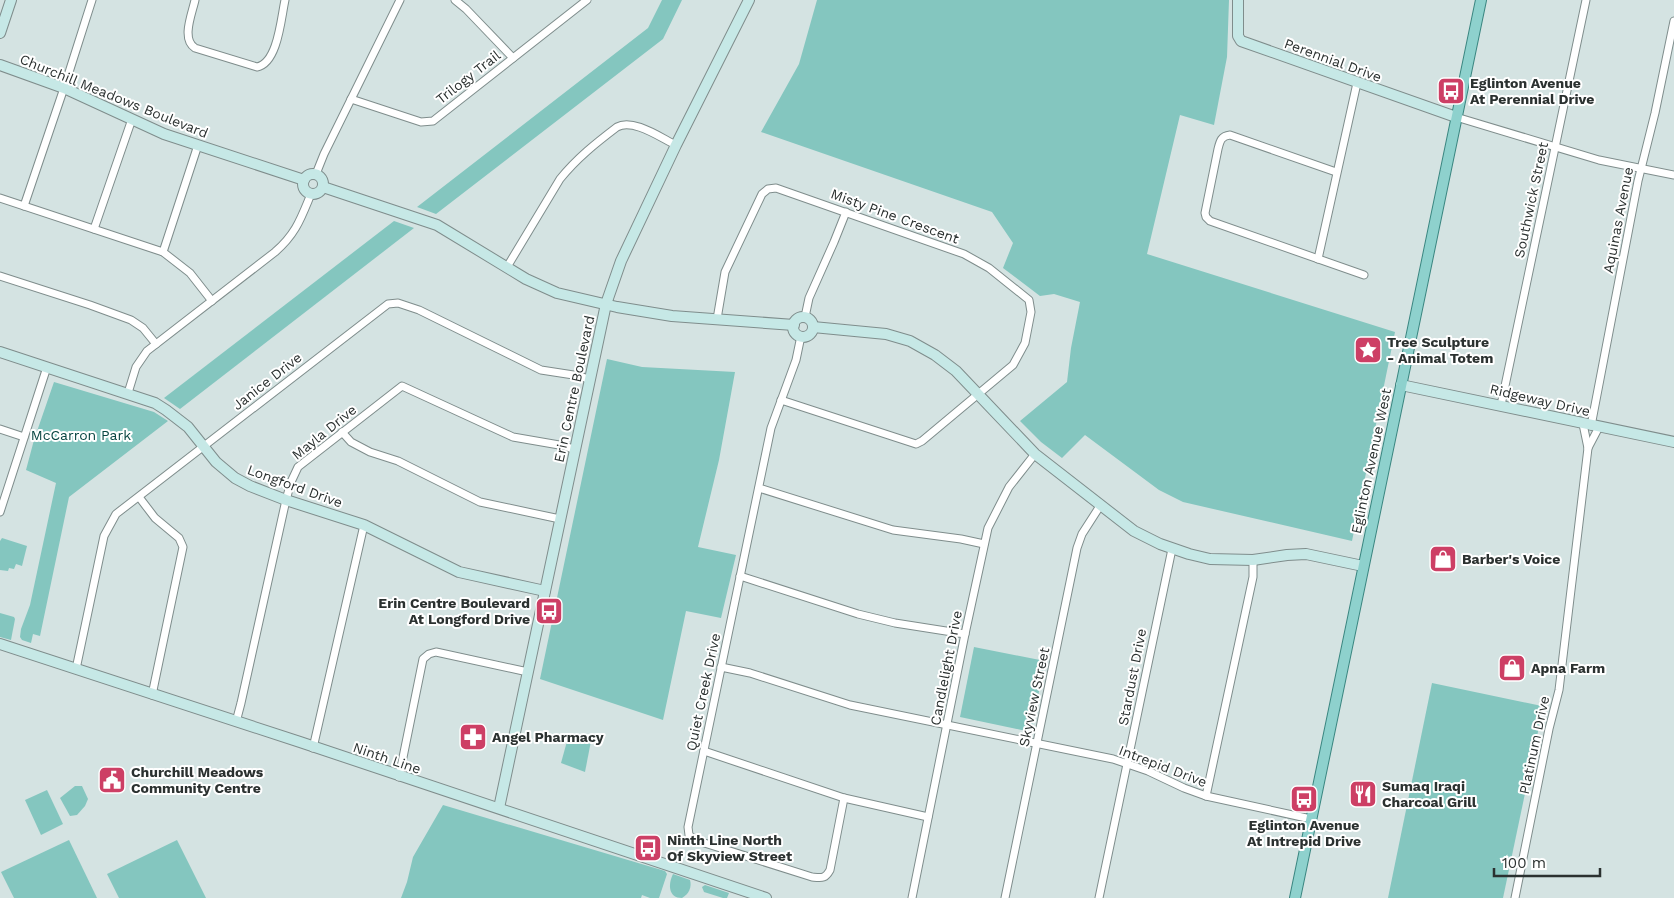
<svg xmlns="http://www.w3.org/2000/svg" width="1674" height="898" font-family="'Work Sans',sans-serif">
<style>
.green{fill:#84c6bf}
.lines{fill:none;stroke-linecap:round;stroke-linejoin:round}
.street-casing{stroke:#7f8d8c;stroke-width:9}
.secondary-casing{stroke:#7f8d8c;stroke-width:12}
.primary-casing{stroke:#3a8680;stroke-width:12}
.street{stroke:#fff;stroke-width:7}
.secondary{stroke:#c6e8e6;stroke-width:10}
.primary{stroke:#8ed1cd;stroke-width:10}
.labels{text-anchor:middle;stroke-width:4;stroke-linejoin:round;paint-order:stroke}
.street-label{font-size:14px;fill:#2b3130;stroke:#fff}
.poi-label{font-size:14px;font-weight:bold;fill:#2b3130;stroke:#fff;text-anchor:start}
.park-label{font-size:14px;fill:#074541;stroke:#fff}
</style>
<rect width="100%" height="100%" fill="#d4e3e2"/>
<g class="green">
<polygon points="662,0 682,0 663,39 436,214 417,207 648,28"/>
<polygon points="817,0 1229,0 1227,57 1214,125 1180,115 1147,254 1395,332 1352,541 1183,502 1159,490 1085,435 1062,458 1041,442 1020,421 1067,382 1071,348 1080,302 1054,294 1040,296 1003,268 1013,243 992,212 761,132 799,64"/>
<polygon points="394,221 414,228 180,409 164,398"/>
<polygon points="607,359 642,367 735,372 719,460 698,547 736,555 721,618 686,611 663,720 540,679"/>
<polygon points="54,382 154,412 168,421 69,497 40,636 33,634 31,643 22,640 20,637 21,629 30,605 56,483 26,470 34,440"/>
<polygon points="2,538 27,546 22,566 16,564 14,569 9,568 8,571 0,570 0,541"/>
<polygon points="0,613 14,617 15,619 11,640 0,637"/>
<polygon points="974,647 1045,661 1031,732 960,717"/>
<polygon points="1432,683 1542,706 1543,708 1503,898 1388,898"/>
<polygon points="569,734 591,741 585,772 561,763"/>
<polygon points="75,786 82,786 88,799 85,806 77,815 70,816 60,798"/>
<polygon points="47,790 63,824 41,835 25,800"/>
<polygon points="443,805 665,871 667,874 659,898 650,898 642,895 641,898 401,898 407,882 413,857"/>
<polygon points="69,840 97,898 14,898 1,872"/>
<polygon points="177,840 206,898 119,898 107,874"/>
<path d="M673 874 690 880C692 887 689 894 682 898 668 898 668 884 673 874Z"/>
<polygon points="705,885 729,893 727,898 723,898 704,892 702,887"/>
</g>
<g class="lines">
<g class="street-casing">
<g id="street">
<path d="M195 0C192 14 181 39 195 48L257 67C278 63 281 18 285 0"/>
<polyline points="455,0 466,9 513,58"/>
<polyline points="351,99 421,122 433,121 587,0"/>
<polyline points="1456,117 1599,160 1674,175"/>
<path d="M1336 172 1230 135C1221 136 1220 141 1218 149L1205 213 1206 217 1210 221 1364 275"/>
<polyline points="316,174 324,154 400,0"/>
<polyline points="0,198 163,252 190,273 212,301"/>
<polyline points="24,206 64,88 92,0"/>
<polyline points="94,229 132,119"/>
<polyline points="163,252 198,145"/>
<polyline points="1318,259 1357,83"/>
<path d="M507 267 560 179C577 158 596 143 617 127 633 118 661 138 676 145"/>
<polyline points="0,276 90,305 131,320 143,328 156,344"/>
<polyline points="805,317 809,298 834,242 846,212"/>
<polyline points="717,319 725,272 762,194 768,189 776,188 964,254 989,268 1029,300 1031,312 1025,343 1013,365 922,441 916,444 781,400"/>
<path d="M801 336 796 360 771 428 688 827 689 835 695 840 812 877C822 878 825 879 830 870L844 798"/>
<path d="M128 393 136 367 147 351 275 252C296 234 301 218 311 194"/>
<polyline points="1501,405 1586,0"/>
<polyline points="1591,426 1638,181 1655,113 1674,21"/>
<polyline points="0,429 24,437"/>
<polyline points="342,432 351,442 370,452 398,461 480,502 560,519"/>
<polyline points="1588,448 1599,427"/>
<polyline points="759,488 893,530 961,539 984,544"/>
<polyline points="139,497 155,518 179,538 183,547 152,695"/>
<polyline points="0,512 47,367"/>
<polyline points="740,576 858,614 895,623 965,634"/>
<polyline points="721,667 750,673 850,705 1113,759 1148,771 1184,788 1206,796 1311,819"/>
<polyline points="76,669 104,536 116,514 388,304 398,303 419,310 541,370 580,376 590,380"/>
<polyline points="236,722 241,703 286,500 291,482 298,467 402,386 513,437 565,446 575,450"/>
<polyline points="313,748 364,525"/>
<polyline points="704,751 844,798 928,817"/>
<polyline points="399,777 423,659 429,654 436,652 528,672"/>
<polyline points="1206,796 1253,577 1253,560"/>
<polyline points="912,898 965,634 988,528 1009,487 1035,454"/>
<polyline points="1005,898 1077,548 1082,534 1100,506"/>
<polyline points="1099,898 1172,549"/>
<polyline points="1515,898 1549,729 1559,690 1588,448 1583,424"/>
</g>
</g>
<g class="secondary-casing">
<g id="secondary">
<polyline points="1238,0 1238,36 1241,41 1456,117"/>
<polyline points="0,33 11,0"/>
<polyline points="0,65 64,88 164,134 304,180"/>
<circle cx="313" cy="184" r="10"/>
<polyline points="323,187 437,225 526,279 557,293 617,307 672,316 794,325"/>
<circle cx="803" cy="327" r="10"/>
<polyline points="813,327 886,334 910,341 935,355 956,371 1035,454 1134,531 1160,544 1189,554 1210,559 1253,560 1287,555 1306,554 1363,566"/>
<polyline points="0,352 155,403 166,410 188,427 216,462 235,478 250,486 286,500 364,525 459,572 545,591"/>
<polyline points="1401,385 1674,442"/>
<polyline points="0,644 300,742 766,898"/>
<polyline points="499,808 606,304 621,261 676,145 749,0"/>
</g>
</g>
<g class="primary-casing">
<polyline id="primary" points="1295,898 1481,0"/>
</g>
<use href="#street" class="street"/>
<use href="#secondary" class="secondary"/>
<use href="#primary" class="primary"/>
</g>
<defs>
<g id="bus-square" transform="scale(1.4375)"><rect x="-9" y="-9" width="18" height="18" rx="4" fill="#cd3f65" stroke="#fff"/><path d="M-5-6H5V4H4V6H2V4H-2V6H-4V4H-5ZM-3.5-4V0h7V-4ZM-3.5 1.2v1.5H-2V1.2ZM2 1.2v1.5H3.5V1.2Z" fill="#fff"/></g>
<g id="sight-square" transform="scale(1.4375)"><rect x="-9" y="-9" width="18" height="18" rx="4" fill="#cd3f65" stroke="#fff"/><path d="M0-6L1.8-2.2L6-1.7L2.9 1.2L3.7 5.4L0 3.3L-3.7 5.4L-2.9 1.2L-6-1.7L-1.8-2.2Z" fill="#fff"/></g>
<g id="shop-square" transform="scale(1.4375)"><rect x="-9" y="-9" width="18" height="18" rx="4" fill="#cd3f65" stroke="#fff"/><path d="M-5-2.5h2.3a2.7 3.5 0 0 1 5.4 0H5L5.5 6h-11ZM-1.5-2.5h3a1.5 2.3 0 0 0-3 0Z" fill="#fff"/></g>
<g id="pharmacy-square" transform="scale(1.4375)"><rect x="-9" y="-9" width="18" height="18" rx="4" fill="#cd3f65" stroke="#fff"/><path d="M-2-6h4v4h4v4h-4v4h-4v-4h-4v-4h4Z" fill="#fff"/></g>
<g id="civic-square" transform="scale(1.4375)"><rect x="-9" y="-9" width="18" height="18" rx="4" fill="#cd3f65" stroke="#fff"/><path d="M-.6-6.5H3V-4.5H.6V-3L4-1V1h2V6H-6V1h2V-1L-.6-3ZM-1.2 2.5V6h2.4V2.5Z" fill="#fff"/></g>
<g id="restaurant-square" transform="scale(1.4375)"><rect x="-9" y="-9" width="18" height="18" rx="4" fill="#cd3f65" stroke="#fff"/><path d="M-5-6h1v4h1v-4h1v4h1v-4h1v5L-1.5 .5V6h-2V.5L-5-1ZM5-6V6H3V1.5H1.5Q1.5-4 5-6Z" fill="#fff"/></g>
</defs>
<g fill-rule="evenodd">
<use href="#bus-square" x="1451" y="91"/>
<use href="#sight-square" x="1368" y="350"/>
<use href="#shop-square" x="1443" y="559"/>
<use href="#bus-square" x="549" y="611"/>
<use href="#shop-square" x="1512" y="668"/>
<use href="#pharmacy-square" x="473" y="737"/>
<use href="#civic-square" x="112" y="780"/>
<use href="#restaurant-square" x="1363" y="794"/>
<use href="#bus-square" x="1304" y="799"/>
<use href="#bus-square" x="648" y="848"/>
</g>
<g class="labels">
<g class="street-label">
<text transform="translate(1333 60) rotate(20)" y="5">Perennial Drive</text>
<text transform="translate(468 77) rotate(-38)" y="5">Trilogy Trail</text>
<text transform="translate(114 96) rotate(22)" y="5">Churchill Meadows Boulevard</text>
<text transform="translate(1531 200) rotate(-78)" y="5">Southwick Street</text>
<text transform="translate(895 216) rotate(20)" y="5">Misty Pine Crescent</text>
<text transform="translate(1618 220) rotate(-79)" y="5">Aquinas Avenue</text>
<text transform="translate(267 381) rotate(-38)" y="5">Janice Drive</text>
<text transform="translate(574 389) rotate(-78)" y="5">Erin Centre Boulevard</text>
<text transform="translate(1540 400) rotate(13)" y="5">Ridgeway Drive</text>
<text transform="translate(324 432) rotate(-39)" y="5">Mayla Drive</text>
<text transform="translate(1371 461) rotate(-78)" y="5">Eglinton Avenue West</text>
<text transform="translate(295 486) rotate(20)" y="5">Longford Drive</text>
<text transform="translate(946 668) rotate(-79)" y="5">Candlelight Drive</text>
<text transform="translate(1132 677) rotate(-79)" y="5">Stardust Drive</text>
<text transform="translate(703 692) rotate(-78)" y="5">Quiet Creek Drive</text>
<text transform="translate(1034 697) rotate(-78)" y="5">Skyview Street</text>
<text transform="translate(1534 745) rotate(-78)" y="5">Platinum Drive</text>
<text transform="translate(387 758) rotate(19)" y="5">Ninth Line</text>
<text transform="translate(1163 766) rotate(21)" y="5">Intrepid Drive</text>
</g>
<g class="poi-label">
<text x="1470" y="88">Eglinton Avenue<tspan x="1470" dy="16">At Perennial Drive</tspan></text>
<text x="1387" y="347">Tree Sculpture<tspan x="1387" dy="16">- Animal Totem</tspan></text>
<text x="1462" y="564">Barber's Voice</text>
<text x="530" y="608" text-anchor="end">Erin Centre Boulevard<tspan x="530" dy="16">At Longford Drive</tspan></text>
<text x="1531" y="673">Apna Farm</text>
<text x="492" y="742">Angel Pharmacy</text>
<text x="131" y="777">Churchill Meadows<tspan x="131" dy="16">Community Centre</tspan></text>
<text x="1382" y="791">Sumaq Iraqi<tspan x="1382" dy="16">Charcoal Grill</tspan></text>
<text x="1304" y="830" text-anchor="middle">Eglinton Avenue<tspan x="1304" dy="16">At Intrepid Drive</tspan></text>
<text x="667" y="845">Ninth Line North<tspan x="667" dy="16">Of Skyview Street</tspan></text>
</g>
<g class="park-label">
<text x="81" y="440">McCarron Park</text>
</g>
</g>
<path d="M1494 868v8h106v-8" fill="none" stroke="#2b3130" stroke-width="2.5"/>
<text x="1502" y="868" font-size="15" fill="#2b3130" stroke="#ffffff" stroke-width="4" paint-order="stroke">100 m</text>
</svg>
